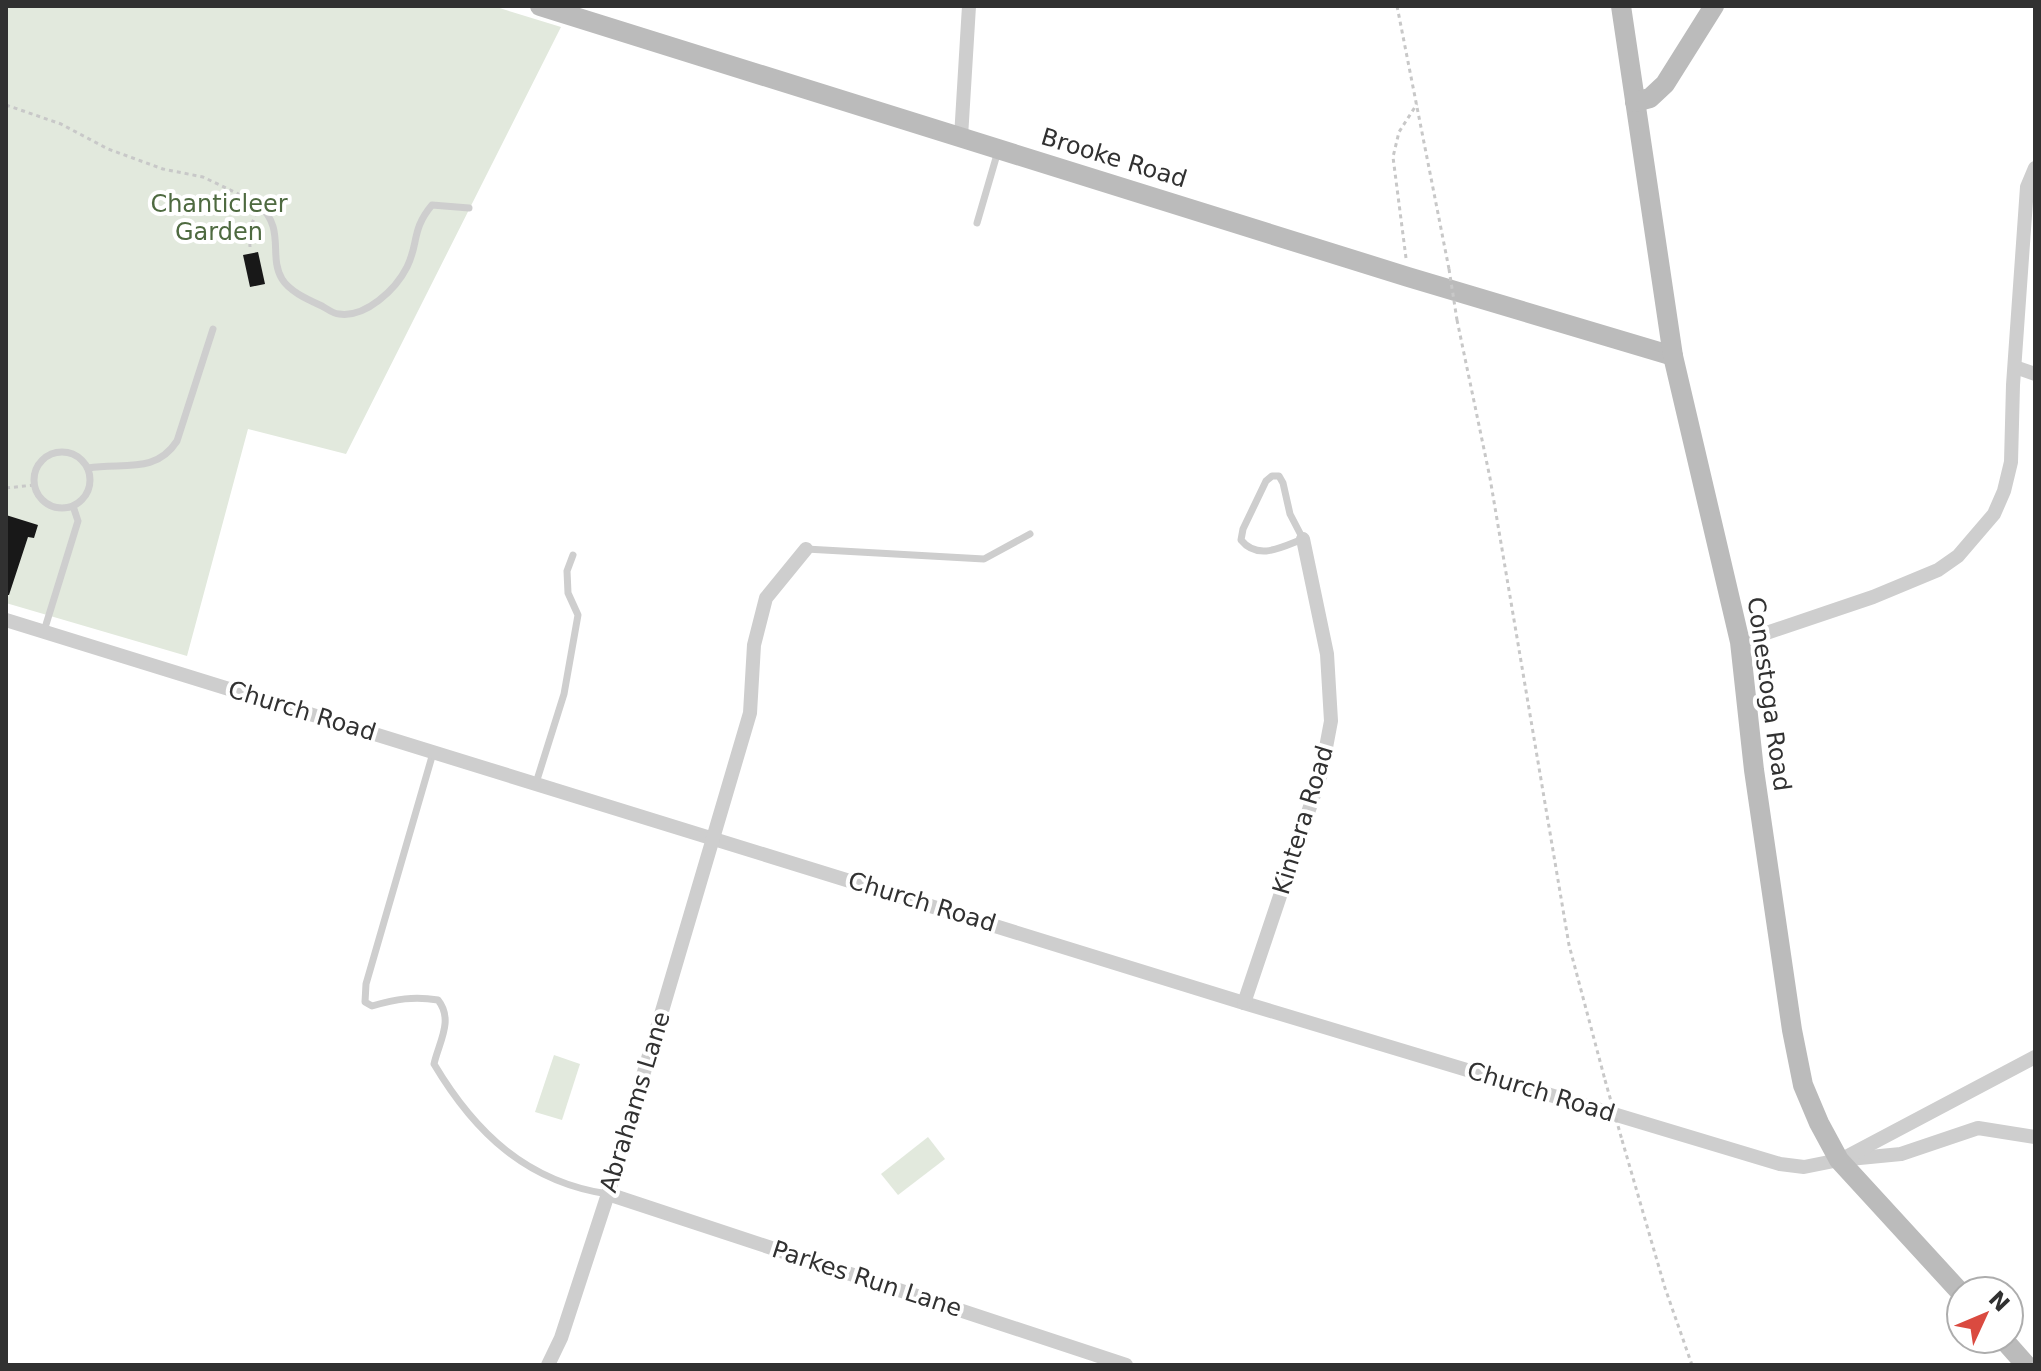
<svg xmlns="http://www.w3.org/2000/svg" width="2041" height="1371" font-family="'DejaVu Sans',sans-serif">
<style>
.green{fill:#e2e9dd}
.building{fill:#181818}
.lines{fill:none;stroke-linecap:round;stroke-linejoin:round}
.path{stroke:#c8c8c8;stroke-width:3;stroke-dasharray:4 4;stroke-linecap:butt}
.lane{stroke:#cecece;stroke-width:7}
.street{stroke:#cecece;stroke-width:14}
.secondary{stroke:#bbb;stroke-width:20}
.path-bridge{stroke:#c8c8c8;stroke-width:3;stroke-dasharray:4 4;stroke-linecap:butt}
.labels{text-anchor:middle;stroke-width:8;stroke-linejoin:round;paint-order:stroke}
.street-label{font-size:24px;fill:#313131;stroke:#fff}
.park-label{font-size:24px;fill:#4e6a40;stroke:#fff}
</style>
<rect width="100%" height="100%" fill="#fff"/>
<g class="green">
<polygon points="6,6 493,6 561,27 346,454 248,429 187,656 6,603"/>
<polygon points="554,1055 580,1064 562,1120 535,1112"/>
<polygon points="928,1137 945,1159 898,1195 881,1174"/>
</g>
<g class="building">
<polygon points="258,252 265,284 250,287 243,255"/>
<polygon points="6,515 38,525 34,538 28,537 9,595 6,595"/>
</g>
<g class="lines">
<g class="path">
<polyline points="1397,6 1449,269"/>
<polyline points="6,105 61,124 108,149 163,169 203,177 249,199"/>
<polyline points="250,247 249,231 255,216"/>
<polyline points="1406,258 1393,157 1399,132 1417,104"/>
<polyline points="1457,320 1490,478 1569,945 1605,1080"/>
<polyline points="6,488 34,485"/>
<polyline points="1622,1140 1665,1288 1692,1365"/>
</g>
<g class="lane">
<path d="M259 205C286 229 268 256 282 279 290 292 309 300 322 306 327 309 334 314 339 314 366 318 396 289 407 267 419 243 411 230 432 205L469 208"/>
<polyline points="977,223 998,151"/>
<circle cx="62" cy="480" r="28"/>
<path d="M88 468C122 462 155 475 177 441L213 329"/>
<path d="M1272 476H1279L1283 483 1290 514 1303 539C1282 547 1258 561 1241 540L1243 529 1266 481Z"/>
<polyline points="806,549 984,559 1030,534"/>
<polyline points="44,631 78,521 73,506"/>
<path d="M433 753 366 984 365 1002 372 1006C396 999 414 996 438 1000 454 1020 439 1042 434 1064 475 1133 527 1182 608 1194"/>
<polyline points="536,783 564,694 578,615 568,593 567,571 573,555"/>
</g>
<g class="street">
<polyline points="961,137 969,6"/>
<polyline points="2015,367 2035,374"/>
<polyline points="6,620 1244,1003 1780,1164 1804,1167 1839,1160 1901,1154 1978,1128 2035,1137"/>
<polyline points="1740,642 1873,597 1938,570 1958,556 1994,514 2004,491 2011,462 2013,385 2027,187 2035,168"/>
<polyline points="1244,1003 1321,774 1331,721 1327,654 1303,539"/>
<polyline points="1848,1156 2035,1057"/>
<polyline points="608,1194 1126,1365"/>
<polyline points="548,1365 561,1338 608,1194 750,713 754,645 766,598 806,549"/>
</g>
<g class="secondary">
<polyline points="540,6 1408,277 1673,356"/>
<polyline points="1621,6 1673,356 1740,642 1754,770 1792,1030 1803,1085 1819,1123 1839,1160 1961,1293"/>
<polyline points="1635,102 1650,98 1665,84 1714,6"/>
<polyline points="2003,1339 2026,1365"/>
</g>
<g class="path-bridge">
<polyline points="1449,269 1457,320"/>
<polyline points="1605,1080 1622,1140"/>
</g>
</g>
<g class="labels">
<g class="street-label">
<text transform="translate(1114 158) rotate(17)" y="8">Brooke Road</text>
<text transform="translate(1769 694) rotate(82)" y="8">Conestoga Road</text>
<text transform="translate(302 711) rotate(17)" y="8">Church Road</text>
<text transform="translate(1303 820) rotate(-73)" y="8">Kintera Road</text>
<text transform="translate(922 902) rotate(17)" y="8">Church Road</text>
<text transform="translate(1541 1092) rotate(17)" y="8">Church Road</text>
<text transform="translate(635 1102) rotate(-73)" y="8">Abrahams Lane</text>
<text transform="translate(867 1279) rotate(18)" y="8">Parkes Run Lane</text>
</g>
<g class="park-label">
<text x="219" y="212">Chanticleer<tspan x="219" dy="28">Garden</tspan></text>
</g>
</g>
<rect width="2041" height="1371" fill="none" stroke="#313131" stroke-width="16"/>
<g transform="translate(1985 1315) rotate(46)"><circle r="38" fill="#ffffff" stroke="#adadad" stroke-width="2"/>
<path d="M0-6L14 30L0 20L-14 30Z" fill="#da4a40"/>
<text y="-12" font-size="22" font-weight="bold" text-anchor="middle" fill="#313131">N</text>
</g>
</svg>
